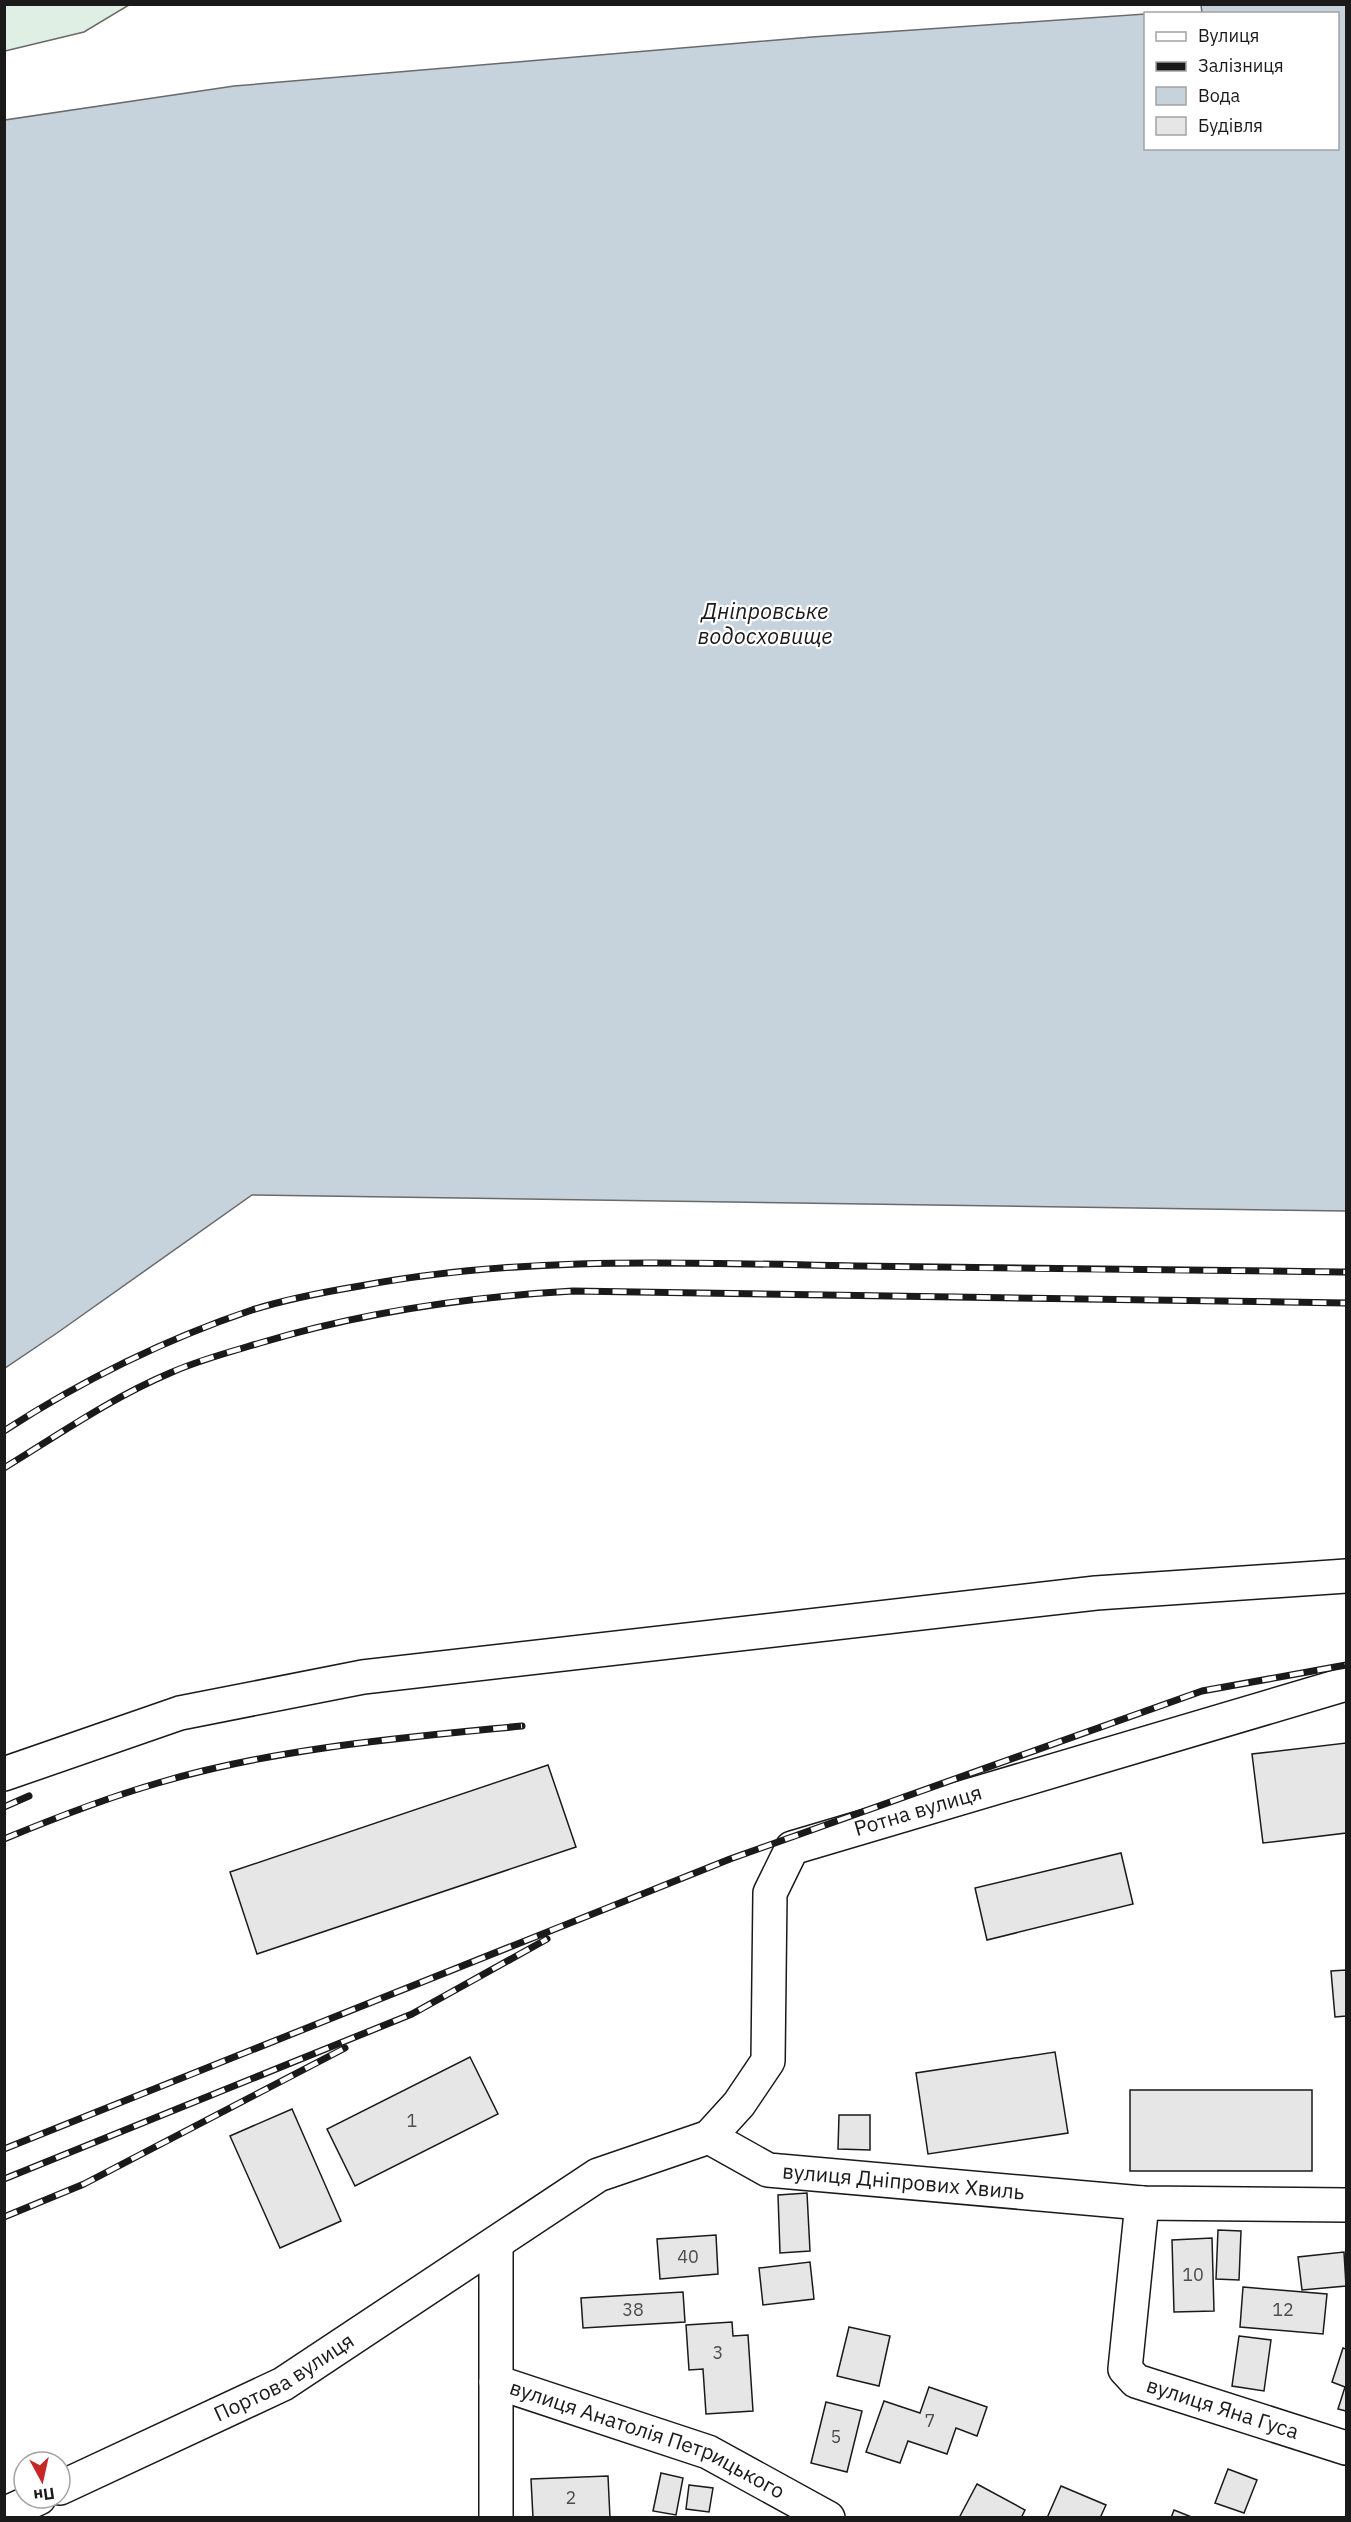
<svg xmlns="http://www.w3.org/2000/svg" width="1351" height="2522" font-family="'IBM Plex Sans',sans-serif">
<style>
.green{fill:#e0efe3;stroke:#6a6a6a;stroke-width:1.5}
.water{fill:#c6d2dc;stroke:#6a6a6a;stroke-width:1.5}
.building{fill:#e6e6e6;stroke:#1a1a1a;stroke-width:1.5}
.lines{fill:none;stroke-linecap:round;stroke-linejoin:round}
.minor-casing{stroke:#1a1a1a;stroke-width:36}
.minor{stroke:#fff;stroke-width:33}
.rail-casing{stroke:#1a1a1a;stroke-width:7}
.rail{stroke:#fff;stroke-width:4.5;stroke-dasharray:14;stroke-linecap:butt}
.labels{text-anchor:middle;stroke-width:4.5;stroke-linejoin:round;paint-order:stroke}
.number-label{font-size:18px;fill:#4d4d4d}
.street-label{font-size:21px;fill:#1a1a1a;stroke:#fff}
.water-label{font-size:22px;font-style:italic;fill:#1a1a1a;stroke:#fff}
</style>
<rect width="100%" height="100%" fill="#fff"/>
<polygon class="green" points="4,5 5,4 129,5 84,32 5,51"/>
<polygon class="water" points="1201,5 1346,5 1346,1211 252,1195 57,1333 5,1368 5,120 234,86 812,37 1145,14 1146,148 1338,148 1338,14 1176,13 1202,13"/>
<g class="building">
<polygon points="1346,1743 1346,1833 1263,1843 1252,1754"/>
<polygon points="548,1765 576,1847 257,1954 230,1872"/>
<polygon points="1121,1853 1133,1904 987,1940 975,1888"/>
<polygon points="1346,1970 1346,2016 1335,2017 1331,1971"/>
<polygon points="1055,2052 1068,2133 928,2154 916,2073"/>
<polygon points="470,2057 498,2114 355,2186 327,2129"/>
<rect x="1130" y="2090" width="182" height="81"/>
<polygon points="292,2109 341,2221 280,2248 230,2136"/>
<polygon points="839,2115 870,2115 870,2150 838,2149"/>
<polygon points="807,2193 810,2251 780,2253 778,2195"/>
<polygon points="1218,2230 1241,2231 1239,2280 1216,2279"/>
<polygon points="716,2235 718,2274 660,2279 657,2239"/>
<polygon points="1212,2238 1214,2311 1174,2312 1172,2240"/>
<polygon points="1344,2252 1346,2286 1302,2290 1298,2257"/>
<polygon points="810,2262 814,2299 763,2305 759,2268"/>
<polygon points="1243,2287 1327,2294 1323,2334 1240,2327"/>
<polygon points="683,2292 685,2322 583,2328 581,2298"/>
<polygon points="732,2322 733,2336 748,2335 753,2411 706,2414 703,2369 689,2370 686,2325"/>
<polygon points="849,2327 890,2336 879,2386 837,2376"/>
<polygon points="1239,2336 1271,2340 1264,2391 1232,2386"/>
<polygon points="1343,2348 1346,2349 1346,2411 1338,2409 1345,2387 1332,2382"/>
<polygon points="929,2387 987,2407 977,2436 956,2428 947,2454 908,2441 900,2463 866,2452 884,2401 920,2413"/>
<polygon points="826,2402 862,2411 847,2472 811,2463"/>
<polygon points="1228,2469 1257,2480 1244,2513 1215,2503"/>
<polygon points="661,2473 683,2478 676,2515 653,2511"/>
<polygon points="608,2476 610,2518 533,2518 531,2479"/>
<polygon points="977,2484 1025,2510 1021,2518 959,2518"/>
<polygon points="689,2485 713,2488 709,2512 686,2509"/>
<polygon points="1061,2486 1106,2505 1100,2518 1047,2518"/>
<polygon points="1174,2510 1194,2518 1171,2518"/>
</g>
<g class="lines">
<g class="minor-casing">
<g id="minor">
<polyline points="4,1774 180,1713 363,1677 1096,1593 1346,1576"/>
<path id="s1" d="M709 2137 739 2104 768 2061 770 1893 792 1848 1346 1684"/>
<path id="s2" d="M1142 2203 1125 2369 1136 2381 1346 2448"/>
<polyline points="496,2245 496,2518"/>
<path id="s3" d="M496 2382 708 2452 828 2518"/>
<path id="s4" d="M60 2488 283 2384 598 2175 709 2137 768 2170 1142 2203 1346 2205"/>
<polyline points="4,2514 39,2498"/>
</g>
</g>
<use href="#minor" class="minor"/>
<g class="rail-casing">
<g id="rail">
<path d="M4 1431C81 1381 166 1339 252 1310 287 1299 324 1292 360 1286 524 1255 690 1263 856 1266 1020 1269 1183 1270 1346 1272"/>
<path d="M4 1468C58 1435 111 1398 170 1373 199 1360 230 1352 260 1343 363 1312 466 1297 573 1291L1346 1303"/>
<polyline points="4,1807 29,1796"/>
<path d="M4 1839C55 1818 106 1798 158 1783 276 1748 400 1738 522 1726"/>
<polyline points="4,2149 730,1859 1202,1691 1346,1665"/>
<polyline points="4,2179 412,2014 547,1939"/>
<polyline points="4,2217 84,2184 345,2048"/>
</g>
</g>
<use href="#rail" class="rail"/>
</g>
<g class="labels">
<g class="number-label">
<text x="412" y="2127">1</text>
<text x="688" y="2263">40</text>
<text x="1193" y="2281">10</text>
<text x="633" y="2316">38</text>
<text x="1283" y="2316">12</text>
<text x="718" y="2359">3</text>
<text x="930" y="2427">7</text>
<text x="836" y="2443">5</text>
<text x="571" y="2504">2</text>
</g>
<g class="street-label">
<text dy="7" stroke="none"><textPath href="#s1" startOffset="446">Ротна вулиця</textPath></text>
<text dy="7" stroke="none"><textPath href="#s4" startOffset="945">вулиця Дніпрових Хвиль</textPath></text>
<text dy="7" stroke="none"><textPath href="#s4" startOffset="250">Портова вулиця</textPath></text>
<text dy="7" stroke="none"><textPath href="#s2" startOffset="274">вулиця Яна Гуса</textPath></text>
<text dy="7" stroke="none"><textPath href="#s3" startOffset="162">вулиця Анатолія Петрицького</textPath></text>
</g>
<g class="water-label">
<text x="765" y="619">Дніпровське<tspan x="765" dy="25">водосховище</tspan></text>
</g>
</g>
<rect width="1351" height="2522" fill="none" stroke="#1a1a1a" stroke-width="12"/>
<rect x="1144" y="12" width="195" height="138" fill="#ffffff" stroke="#a3a3a3" stroke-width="1.5"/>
<rect x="1156" y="32" width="30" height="9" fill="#ffffff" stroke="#a3a3a3" stroke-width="1.5"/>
<text x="1198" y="42" font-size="18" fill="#1a1a1a">Вулиця</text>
<rect x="1156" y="62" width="30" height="9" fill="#1a1a1a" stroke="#a3a3a3" stroke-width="1.5"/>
<text x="1198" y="72" font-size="18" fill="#1a1a1a">Залізниця</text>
<rect x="1156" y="87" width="30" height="18" fill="#c6d2dc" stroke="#a3a3a3" stroke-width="1.5"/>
<text x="1198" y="102" font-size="18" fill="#1a1a1a">Вода</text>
<rect x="1156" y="117" width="30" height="18" fill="#e6e6e6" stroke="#a3a3a3" stroke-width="1.5"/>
<text x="1198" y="132" font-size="18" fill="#1a1a1a">Будівля</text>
<g transform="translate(42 2480) rotate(172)"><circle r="28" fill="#ffffff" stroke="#a3a3a3" stroke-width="1.5"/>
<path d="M0-4.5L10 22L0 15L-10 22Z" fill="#c62828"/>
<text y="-9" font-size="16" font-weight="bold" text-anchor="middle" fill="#1a1a1a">Пн</text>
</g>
</svg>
